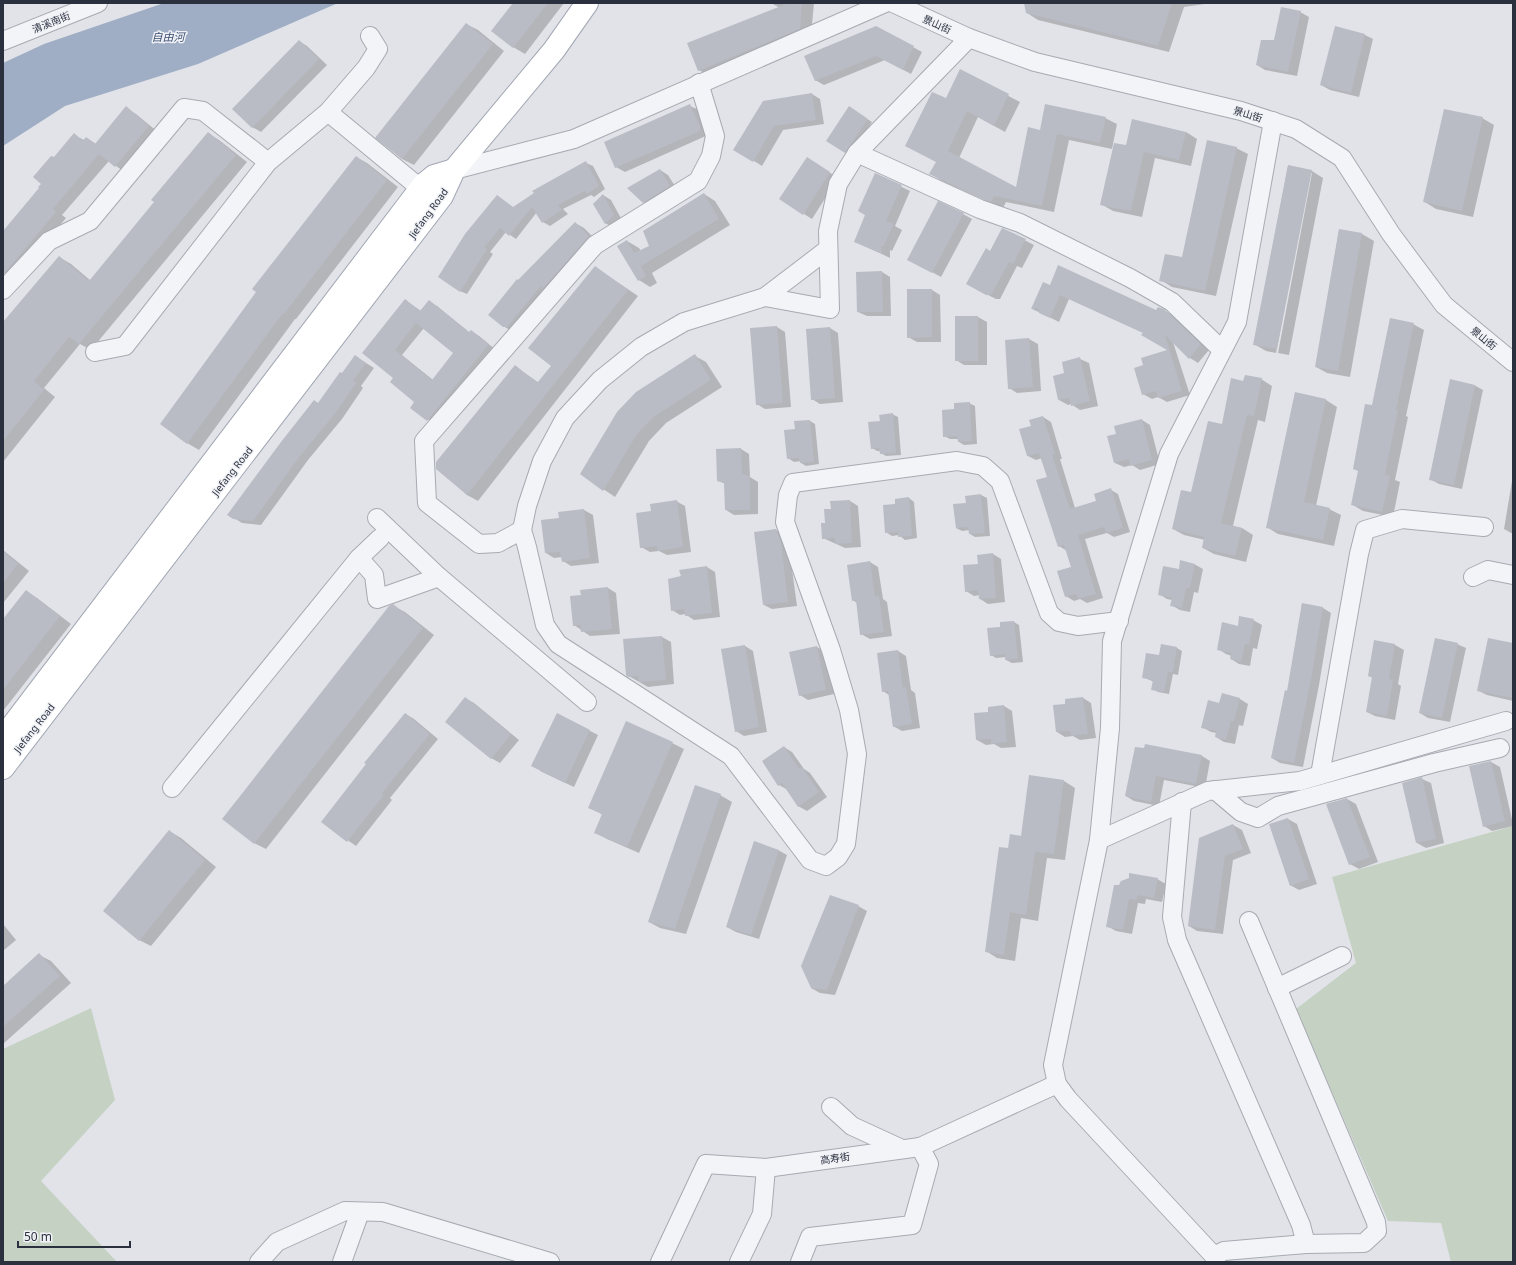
<svg xmlns="http://www.w3.org/2000/svg" width="1516" height="1265" font-family="'Noto Sans','Noto Sans SC',sans-serif">
<style>
.green{fill:#c5d2c3}
.water{fill:#9faec5}
.shadow{fill:#0003;fill-rule:evenodd}
.building{fill:#b9bcc5;fill-rule:evenodd}
.lines{fill:none;stroke-linecap:round;stroke-linejoin:round}
.minor-casing{stroke:#a7aab2;stroke-width:20}
.major-casing{stroke:#a1a7b3;stroke-width:24}
.minor{stroke:#f3f4f7;stroke-width:18}
.major{stroke:#fff;stroke-width:22}
.labels{text-anchor:middle;stroke-width:3;stroke-linejoin:round;paint-order:stroke}
.street-label{font-size:10px;fill:#2b303f;stroke:#f0f2f6}
.water-label{font-size:11px;font-style:italic;fill:#384b6f;stroke:#f0f2f6}
</style>
<rect width="100%" height="100%" fill="#e1e3e8"/>
<g class="green">
<polygon points="1513,826 1513,1262 1451,1262 1441,1223 1388,1221 1296,1009 1356,963 1332,877"/>
<polygon points="91,1008 115,1100 41,1181 117,1262 3,1262 3,1049"/>
</g>
<polygon class="water" points="164,3 338,3 198,64 65,106 3,146 3,63 44,44"/>
<g class="shadow">
<polygon points="515,3 564,3 525,54 513,47"/>
<polygon points="771,3 814,3 811,35 711,77 699,70 780,8"/>
<polygon points="1025,3 1212,3 1184,7 1169,52 1038,20 1027,13"/>
<polygon points="1300,12 1309,17 1297,76 1265,70 1257,65 1275,41"/>
<polygon points="466,24 478,30 504,51 414,165 402,159 377,137"/>
<polygon points="876,27 922,52 911,74 885,60 824,85 815,80"/>
<polygon points="1336,27 1365,35 1373,39 1359,97 1330,90 1321,85"/>
<polygon points="299,41 307,46 327,65 261,132 252,127"/>
<polygon points="961,71 1020,102 1005,132 978,117 959,158 1017,188 1041,131 1105,118 1117,124 1112,149 1069,140 1054,212 1006,202 1003,208 942,181 931,174 937,162 946,100"/>
<polygon points="812,94 820,99 824,124 783,130 762,166 735,149"/>
<polygon points="690,106 699,110 708,135 625,172 616,167"/>
<polygon points="126,108 136,114 159,133 126,173 109,161 62,215 66,218 15,279 5,273 3,271 3,232 40,188 54,158 74,135 84,140 87,138 96,144"/>
<polygon points="854,111 872,122 851,155 845,152"/>
<polygon points="1482,118 1494,125 1473,217 1436,209 1425,202"/>
<polygon points="1186,132 1197,139 1191,166 1155,158 1142,217 1113,211 1101,204 1127,147"/>
<polygon points="208,133 219,140 247,162 91,350 80,344 44,388 55,397 3,462 3,323 59,257 71,264 91,281 156,202"/>
<polygon points="1236,148 1248,154 1216,296 1172,287 1161,280 1182,259"/>
<polygon points="356,157 367,163 398,187 296,319 295,319 199,450 187,443"/>
<polygon points="586,163 593,166 605,189 594,197 591,195 563,209 568,214 550,226 543,222 537,212 516,239 506,232 490,252 493,254 467,294 460,291 497,196 514,208"/>
<polygon points="815,163 838,178 812,219 804,214"/>
<polygon points="1288,166 1312,171 1323,178 1289,355 1278,353 1312,173 1310,173 1276,353 1266,351 1254,344"/>
<polygon points="660,170 668,175 678,191 652,207 644,202"/>
<polygon points="875,174 910,191 895,226 902,230 892,251 890,250 890,258 855,241 866,215"/>
<polygon points="704,194 715,201 730,225 652,273 657,283 650,287 639,280 627,241 639,248 641,251 651,247"/>
<polygon points="603,195 611,200 622,220 614,228 605,223"/>
<polygon points="963,214 972,219 941,277 917,264"/>
<polygon points="575,223 584,228 597,241 512,331 503,326 519,281"/>
<polygon points="1003,229 1034,245 1022,268 1017,266 1000,299 996,299 976,289 990,252"/>
<polygon points="1339,230 1362,234 1374,241 1350,377 1327,373 1316,367"/>
<polygon points="595,267 638,296 478,501 467,495 437,468 515,366 539,383 552,366"/>
<polygon points="882,272 890,277 891,316 867,316 858,312"/>
<polygon points="1044,284 1157,311 1159,308 1172,315 1209,350 1198,363 1190,358 1173,342 1190,395 1167,402 1158,397 1152,399 1143,394 1145,366 1169,350 1144,333 1069,299 1059,322 1041,313 1032,309"/>
<polygon points="932,290 940,295 941,342 917,342 908,337"/>
<path d="M405 300 421 311 429 302 437 306 470 333 471 332 479 336 496 350 436 425 411 407 416 402 395 378 364 353ZM424 328 455 352 433 380 402 355Z"/>
<polygon points="956,317 978,317 987,322 987,365 964,365 956,360"/>
<polygon points="1413,324 1424,330 1406,416 1408,417 1395,480 1400,482 1393,517 1363,511 1353,505 1373,406"/>
<polygon points="777,327 785,332 791,407 765,409 757,404"/>
<polygon points="830,328 838,333 843,402 820,404 812,399"/>
<polygon points="1029,339 1038,344 1041,391 1017,393 1009,388"/>
<polygon points="695,356 706,362 722,387 666,423 649,441 615,497 581,474"/>
<polygon points="1080,359 1089,363 1098,406 1080,410 1071,404 1068,405 1059,400 1066,374"/>
<polygon points="363,361 374,368 361,386 363,388 342,419 308,460 261,525 242,523 234,518 318,404 343,374"/>
<polygon points="1261,379 1272,386 1265,422 1258,420 1233,526 1242,528 1253,535 1246,562 1214,554 1203,548 1205,540 1184,535 1173,529 1192,493 1222,426 1244,382"/>
<polygon points="1474,385 1483,390 1462,489 1439,484 1430,479"/>
<polygon points="1295,394 1326,400 1337,407 1316,506 1329,509 1341,515 1334,546 1278,534 1267,527"/>
<polygon points="969,403 975,406 977,444 964,445 959,442 959,439 950,439 944,436 955,410"/>
<polygon points="892,414 898,417 901,455 886,456 881,453 881,451 877,451 872,448 881,422"/>
<polygon points="1043,417 1051,422 1062,459 1060,459 1075,508 1097,501 1111,490 1118,494 1130,532 1114,537 1107,533 1085,539 1103,598 1087,603 1080,599 1074,601 1066,596 1072,567 1067,551 1059,546 1048,477 1042,458 1036,460 1028,456 1032,426"/>
<polygon points="1142,420 1150,425 1160,464 1140,470 1132,465 1124,467 1115,463 1117,434"/>
<polygon points="810,421 815,424 819,464 806,466 801,463 801,461 794,462 788,458 796,430"/>
<polygon points="741,449 749,454 750,477 758,482 758,514 734,515 726,510 725,484 718,480"/>
<polygon points="1513,475 1513,534 1504,529"/>
<polygon points="981,495 987,498 990,536 975,537 970,534 970,530 962,531 956,528 967,504 966,497"/>
<polygon points="909,498 914,502 917,538 905,540 899,535 892,536 886,532 896,505"/>
<polygon points="676,501 685,506 691,552 667,555 659,551 650,552 641,547 652,512"/>
<polygon points="850,501 858,506 861,547 845,548 823,538 826,523 832,510"/>
<polygon points="584,510 593,515 599,563 571,566 563,561 562,557 554,558 546,553 560,519 559,513"/>
<polygon points="776,530 785,535 789,547 797,606 772,609 764,605"/>
<polygon points="3,550 29,571 3,603"/>
<polygon points="993,554 1001,559 1005,602 988,604 980,599 980,595 974,596 966,591 979,565"/>
<polygon points="870,562 878,567 883,599 887,602 892,636 870,639 861,634 857,603 853,600"/>
<polygon points="1194,564 1203,569 1198,593 1194,592 1190,612 1180,610 1171,605 1172,600 1167,599 1159,594 1179,571"/>
<polygon points="707,567 715,572 720,617 694,620 685,614 680,615 672,610 682,577"/>
<polygon points="608,588 616,593 620,634 590,636 574,625 582,596"/>
<polygon points="26,591 37,598 71,624 3,711 3,621"/>
<polygon points="1302,604 1323,608 1331,613 1319,685 1303,767 1280,763 1272,758 1288,692"/>
<polygon points="393,606 405,612 434,635 266,849 254,843"/>
<polygon points="1253,620 1262,625 1257,649 1253,648 1250,666 1239,664 1231,659 1232,656 1226,654 1218,649 1239,627"/>
<polygon points="1014,622 1019,625 1023,662 1012,663 1006,660 1006,657 996,658 991,655 1000,628"/>
<polygon points="662,637 671,642 674,684 648,687 627,675"/>
<polygon points="1375,641 1395,645 1404,650 1398,684 1401,686 1395,720 1375,716 1367,712 1373,678 1369,676"/>
<polygon points="1457,644 1466,648 1450,722 1428,718 1420,713"/>
<polygon points="1513,644 1513,701 1487,695 1479,691"/>
<polygon points="1162,645 1177,648 1182,651 1178,675 1173,674 1169,694 1158,692 1153,689 1154,682 1143,677 1160,656"/>
<polygon points="745,646 753,651 767,732 744,736 736,731"/>
<polygon points="817,647 825,652 834,694 808,700 800,695"/>
<polygon points="898,651 906,656 911,690 915,693 920,728 902,731 893,726 889,695 883,691"/>
<polygon points="1222,695 1240,699 1248,704 1243,726 1239,725 1235,744 1224,742 1216,737 1217,733 1211,732 1202,727 1220,705"/>
<polygon points="465,698 474,703 519,740 500,763 491,758"/>
<polygon points="1083,698 1091,703 1096,738 1080,740 1073,736 1065,737 1057,732 1067,704"/>
<polygon points="1004,706 1012,711 1016,747 1001,748 994,744 986,745 977,740 989,713"/>
<polygon points="406,714 414,719 438,739 390,798 392,800 356,846 322,822"/>
<polygon points="557,714 598,735 574,787 540,771"/>
<polygon points="672,743 684,749 639,853 607,839 595,832 603,815 589,807"/>
<polygon points="784,747 792,752 804,769 810,773 827,797 807,811 798,806 788,790 779,785"/>
<polygon points="1136,748 1202,756 1210,761 1205,788 1164,780 1159,806 1134,801 1126,796"/>
<polygon points="1491,762 1500,767 1513,824 1513,826 1492,831 1484,826 1470,767"/>
<polygon points="1422,779 1431,783 1444,843 1426,848 1417,843"/>
<polygon points="1064,781 1075,788 1065,860 1047,858 1038,921 1021,918 1015,961 997,958 986,951 1009,849 1021,837"/>
<polygon points="720,795 732,802 686,934 660,928 649,922"/>
<polygon points="1347,799 1356,804 1378,862 1359,869 1350,864"/>
<polygon points="1288,819 1297,824 1317,884 1299,890 1290,885 1270,825"/>
<polygon points="1233,825 1242,830 1251,853 1233,860 1223,934 1197,931 1189,926"/>
<polygon points="169,831 181,838 216,867 151,946 139,940"/>
<polygon points="778,850 787,855 759,939 736,932 727,927"/>
<polygon points="1157,879 1166,884 1162,902 1146,899 1145,904 1138,903 1132,934 1116,931 1107,926 1115,886"/>
<polygon points="858,906 867,911 835,995 820,993 811,988"/>
<polygon points="3,924 16,940 3,951"/>
<polygon points="39,955 51,961 71,983 3,1044 3,987"/>
</g>
<g class="building">
<polygon points="513,3 548,3 513,48 491,31"/>
<polygon points="789,3 802,3 800,29 698,71 687,43"/>
<polygon points="1024,3 1172,3 1158,46 1026,13"/>
<polygon points="1281,7 1301,11 1288,72 1256,65 1261,40 1274,40"/>
<polygon points="466,23 493,44 402,159 375,138"/>
<polygon points="876,26 914,46 903,70 876,56 815,81 804,56"/>
<polygon points="1335,26 1365,34 1351,93 1320,85"/>
<polygon points="299,40 319,59 252,128 232,109"/>
<polygon points="960,69 1009,94 994,126 967,111 948,151 1016,187 1028,127 1040,130 1045,104 1106,117 1100,143 1057,134 1042,206 994,196 991,202 984,199 929,174 936,162 905,146 932,92 946,98"/>
<polygon points="812,93 816,120 774,126 753,162 733,150 763,101"/>
<polygon points="690,104 700,126 700,131 615,168 604,142"/>
<polygon points="126,106 149,126 115,167 99,154 53,209 56,212 3,275 3,231 39,188 38,187 41,184 33,177 51,156 54,157 74,133 83,141 86,137 95,144"/>
<polygon points="849,106 868,119 845,153 826,141"/>
<polygon points="1444,109 1483,117 1462,211 1423,202"/>
<polygon points="1132,119 1186,132 1179,160 1144,152 1131,211 1100,205 1114,143 1126,145"/>
<polygon points="208,132 236,155 79,344 69,337 34,381 44,390 3,441 3,322 59,256 89,281 154,202 151,200"/>
<polygon points="1207,140 1237,147 1205,291 1159,281 1165,254 1182,257"/>
<polygon points="356,156 387,180 284,314 283,313 187,444 160,424 256,292 252,289"/>
<polygon points="807,157 830,172 803,215 779,199"/>
<polygon points="586,161 599,186 587,194 585,191 558,205 562,210 542,223 532,207 509,236 500,228 484,248 487,249 460,292 438,277 465,234 497,195 513,207 534,193 532,191"/>
<polygon points="1288,165 1312,170 1277,349 1253,345"/>
<polygon points="660,169 670,186 643,203 627,188"/>
<polygon points="875,173 902,185 886,221 894,224 883,247 881,246 882,254 854,242 865,215 858,211"/>
<polygon points="704,193 719,219 641,266 646,276 638,281 617,246 627,240 634,253 649,246 643,231"/>
<polygon points="603,194 614,215 605,224 593,204"/>
<polygon points="938,201 964,213 932,273 907,260"/>
<polygon points="575,222 589,236 555,275 543,288 541,286 507,327 503,327 488,315 517,279 518,280"/>
<polygon points="1002,228 1026,239 1013,264 1009,262 991,295 986,295 966,284 986,248 990,251"/>
<polygon points="1339,229 1362,233 1338,371 1315,367"/>
<polygon points="1058,265 1156,310 1158,307 1164,309 1201,344 1189,359 1165,335 1182,391 1158,398 1156,391 1142,395 1134,368 1143,365 1141,358 1167,350 1141,335 1143,333 1060,295 1050,318 1039,313 1038,308 1031,309 1043,282 1050,285"/>
<polygon points="595,266 628,290 467,495 436,469 436,462 515,365 537,383 551,366 528,348"/>
<polygon points="882,271 883,312 857,312 856,272"/>
<polygon points="907,289 932,289 932,337 907,338"/>
<path d="M405 299 420 311 429 300 469 332 471 330 489 344 427 421 410 408 414 402 390 382 393 378 362 353ZM416 323 453 353 432 380 395 350Z"/>
<rect x="955" y="316" width="23" height="45"/>
<polygon points="1390,318 1414,323 1396,410 1398,410 1385,474 1390,476 1382,512 1351,505 1358,471 1353,469 1365,404 1372,405"/>
<polygon points="777,326 783,403 756,405 750,328"/>
<polygon points="830,327 835,398 811,400 806,329"/>
<polygon points="1029,338 1033,387 1008,389 1005,340"/>
<polygon points="695,354 711,380 655,416 637,434 603,491 580,474 617,412 636,392"/>
<polygon points="355,355 366,363 353,381 356,383 334,415 300,456 253,521 233,519 227,515 281,442 314,400 318,403 340,372 342,373"/>
<polygon points="1080,357 1090,401 1071,406 1069,398 1058,400 1053,376 1064,373 1062,362"/>
<polygon points="1245,375 1262,378 1254,416 1247,415 1221,523 1242,528 1235,556 1202,548 1204,537 1172,529 1181,490 1191,492 1208,421 1222,424 1231,378 1243,381"/>
<polygon points="1450,379 1475,385 1454,485 1429,480"/>
<polygon points="1295,392 1326,399 1304,502 1330,508 1323,540 1266,528"/>
<polygon points="970,402 972,441 958,442 957,436 943,437 942,410 954,409 954,403"/>
<polygon points="893,413 896,453 880,454 879,448 871,449 868,422 880,421 879,415"/>
<polygon points="1043,416 1055,454 1052,455 1070,509 1096,501 1094,494 1111,488 1123,528 1106,533 1104,527 1078,535 1096,594 1078,599 1076,594 1065,597 1057,571 1071,567 1064,545 1058,547 1036,480 1047,477 1039,453 1027,456 1019,429 1031,426 1029,420"/>
<polygon points="1142,419 1152,460 1130,466 1129,459 1114,463 1107,436 1116,434 1114,426"/>
<polygon points="810,420 814,462 800,463 799,458 787,459 784,430 795,429 794,421"/>
<polygon points="741,448 742,474 750,476 750,510 725,510 724,483 717,481 716,449"/>
<polygon points="981,494 985,533 969,534 968,527 956,528 953,504 966,503 965,496"/>
<polygon points="909,497 912,536 898,537 898,532 885,533 883,505 895,504 895,499"/>
<polygon points="677,500 683,547 657,551 657,546 640,548 636,513 651,511 650,504"/>
<polygon points="850,500 852,543 835,544 835,538 822,539 821,523 825,523 824,509 831,509 830,501"/>
<polygon points="584,509 590,558 562,562 560,552 545,553 541,520 559,518 558,512"/>
<polygon points="776,529 781,542 788,602 763,605 754,532"/>
<polygon points="3,551 18,564 3,583"/>
<polygon points="993,553 996,598 979,599 978,590 965,592 963,565 978,564 977,555"/>
<polygon points="1180,560 1195,564 1190,588 1186,588 1182,608 1170,606 1172,598 1158,595 1163,566 1179,569"/>
<polygon points="870,561 875,596 879,596 884,632 860,635 856,600 852,601 847,565"/>
<polygon points="707,566 712,613 685,616 684,609 671,611 668,579 681,576 679,570"/>
<polygon points="608,587 612,629 581,632 580,625 573,626 570,596 581,595 580,590"/>
<polygon points="26,590 60,616 3,690 3,619"/>
<polygon points="1302,603 1323,607 1311,680 1294,763 1271,758 1285,690 1287,691"/>
<polygon points="393,604 423,628 254,844 222,819 389,606"/>
<polygon points="1239,616 1254,619 1249,645 1245,644 1241,662 1230,659 1231,653 1217,650 1222,622 1238,626"/>
<polygon points="1014,621 1018,659 1005,660 1005,654 990,656 987,628 1000,627 1000,622"/>
<polygon points="662,636 666,680 639,682 638,676 628,677 626,675 623,639"/>
<polygon points="1435,638 1458,643 1442,718 1419,713"/>
<polygon points="1488,638 1513,643 1513,698 1477,691"/>
<polygon points="1374,640 1395,644 1389,679 1393,680 1387,716 1366,712 1372,677 1368,676"/>
<polygon points="1161,644 1177,647 1173,672 1168,672 1164,692 1151,690 1153,680 1142,678 1146,653 1159,655"/>
<polygon points="745,645 759,727 735,732 721,649"/>
<polygon points="817,646 826,690 799,696 789,652"/>
<polygon points="898,650 903,688 906,687 912,724 893,727 888,691 882,692 877,653"/>
<polygon points="1222,693 1240,698 1234,721 1231,721 1226,740 1215,737 1216,731 1201,728 1208,700 1219,703"/>
<polygon points="465,697 511,734 491,759 445,722"/>
<polygon points="1083,697 1088,734 1071,736 1070,731 1056,732 1053,705 1065,704 1065,699"/>
<polygon points="1004,705 1007,742 991,744 991,739 976,740 974,713 988,712 988,707"/>
<polygon points="405,713 430,734 382,793 384,795 347,842 321,822 366,764 364,763"/>
<polygon points="557,713 590,730 565,783 531,766"/>
<polygon points="626,721 673,742 627,847 594,833 602,814 588,808"/>
<polygon points="1145,744 1202,755 1196,784 1156,776 1151,802 1125,796 1135,747 1144,748"/>
<polygon points="784,746 799,769 802,767 819,792 798,807 782,783 778,786 762,761"/>
<polygon points="1491,761 1505,821 1483,827 1469,766"/>
<polygon points="1029,775 1064,780 1054,854 1035,852 1026,915 1010,912 1004,955 985,952 999,847 1008,848 1010,834 1021,836"/>
<polygon points="1422,777 1436,839 1416,843 1402,783"/>
<polygon points="695,785 721,794 675,929 648,922"/>
<polygon points="1347,798 1370,857 1349,865 1326,804"/>
<polygon points="1288,818 1309,879 1290,886 1269,824"/>
<polygon points="1233,824 1243,849 1225,856 1215,930 1188,926 1199,838"/>
<polygon points="169,830 205,860 139,941 103,911"/>
<polygon points="754,841 779,850 751,935 726,927"/>
<polygon points="1129,873 1158,878 1154,898 1138,895 1136,900 1129,899 1123,930 1106,927 1114,885 1119,885 1121,881 1129,878"/>
<polygon points="830,895 859,905 827,990 811,988 801,966"/>
<polygon points="39,953 60,976 3,1027 3,986"/>
</g>
<g class="lines">
<g class="minor-casing">
<g id="minor">
<polyline points="893,3 969,38 1035,62 1241,111 1296,129 1342,158 1391,234 1444,305 1513,362"/>
<polyline points="3,41 98,3"/>
<polyline points="328,112 420,188"/>
<polyline points="857,153 980,209 1020,223 1130,278 1172,302 1222,350"/>
<polyline points="454,170 574,139 885,3"/>
<polyline points="828,249 765,297 830,309 828,231 838,184 857,153 969,38"/>
<polyline points="3,290 49,241 90,221 184,108 203,111 268,162"/>
<polyline points="765,297 684,322 641,347 600,380 565,418 542,461 527,506 522,530 527,547 545,625 558,644 731,756 810,860 826,866 838,857 846,844 857,754 849,710 831,650 785,522 788,495 793,483 957,461 983,466 1000,481 1049,613 1059,622 1078,626 1119,621"/>
<polyline points="95,352 125,346 268,162 328,112 366,68 378,49 370,36"/>
<polyline points="377,518 439,577 587,702"/>
<polyline points="522,530 498,543 479,544 427,503 424,441 595,245 698,181 711,156 715,136 699,83"/>
<polyline points="359,558 374,575 377,599 439,577"/>
<polyline points="1473,577 1488,570 1513,575"/>
<polyline points="1320,775 1359,554 1365,530 1402,519 1484,527"/>
<polyline points="172,788 359,558 380,538"/>
<polyline points="1215,790 1241,812 1258,818 1278,806 1434,763 1500,748"/>
<polyline points="1182,802 1172,917 1177,940 1301,1225 1306,1244"/>
<polyline points="1099,840 1208,791 1300,781 1506,721"/>
<polyline points="1277,988 1342,956"/>
<polyline points="831,1107 852,1126 902,1149"/>
<polyline points="1214,1256 1224,1251 1306,1244 1364,1243 1377,1231 1376,1222 1249,921"/>
<polyline points="259,1262 277,1242 345,1211 383,1212 550,1262"/>
<polyline points="342,1262 360,1212"/>
<polyline points="660,1262 706,1164 766,1168 920,1147 1057,1084"/>
<polyline points="739,1262 762,1214 766,1168"/>
<polyline points="800,1262 810,1237 912,1225 929,1164 920,1147"/>
<polyline points="1216,1262 1214,1256 1068,1099 1057,1084 1053,1065 1099,840 1110,728 1112,641 1169,454 1237,322 1273,121"/>
</g>
</g>
<g class="major-casing">
<g id="major">
<polyline points="3,738 424,184 434,176 454,170"/>
<polyline points="3,768 442,196 454,170 554,50 587,3"/>
</g>
</g>
<use href="#minor" class="minor"/>
<use href="#major" class="major"/>
</g>
<g class="labels">
<g class="street-label">
<text transform="translate(51 22) rotate(-22)" y="4">清溪南街</text>
<text transform="translate(937 24) rotate(24)" y="4">景山街</text>
<text transform="translate(1248 114) rotate(17)" y="4">景山街</text>
<text transform="translate(428 213) rotate(-54)" y="4">Jiefang Road</text>
<text transform="translate(1484 338) rotate(39)" y="4">景山街</text>
<text transform="translate(232 471) rotate(-52)" y="4">Jiefang Road</text>
<text transform="translate(34 728) rotate(-52)" y="4">Jiefang Road</text>
<text transform="translate(835 1158) rotate(-8)" y="4">高寿街</text>
</g>
<g class="water-label">
<text x="168" y="41">自由河</text>
</g>
</g>
<rect width="1516" height="1265" fill="none" stroke="#2b303f" stroke-width="8"/>
<path d="M18 1241v6h112v-6" fill="none" stroke="#2b303f" stroke-width="2"/>
<text x="24" y="1241" font-size="12" fill="#2b303f" stroke="#f0f2f6" stroke-width="3" paint-order="stroke">50 m</text>
</svg>
